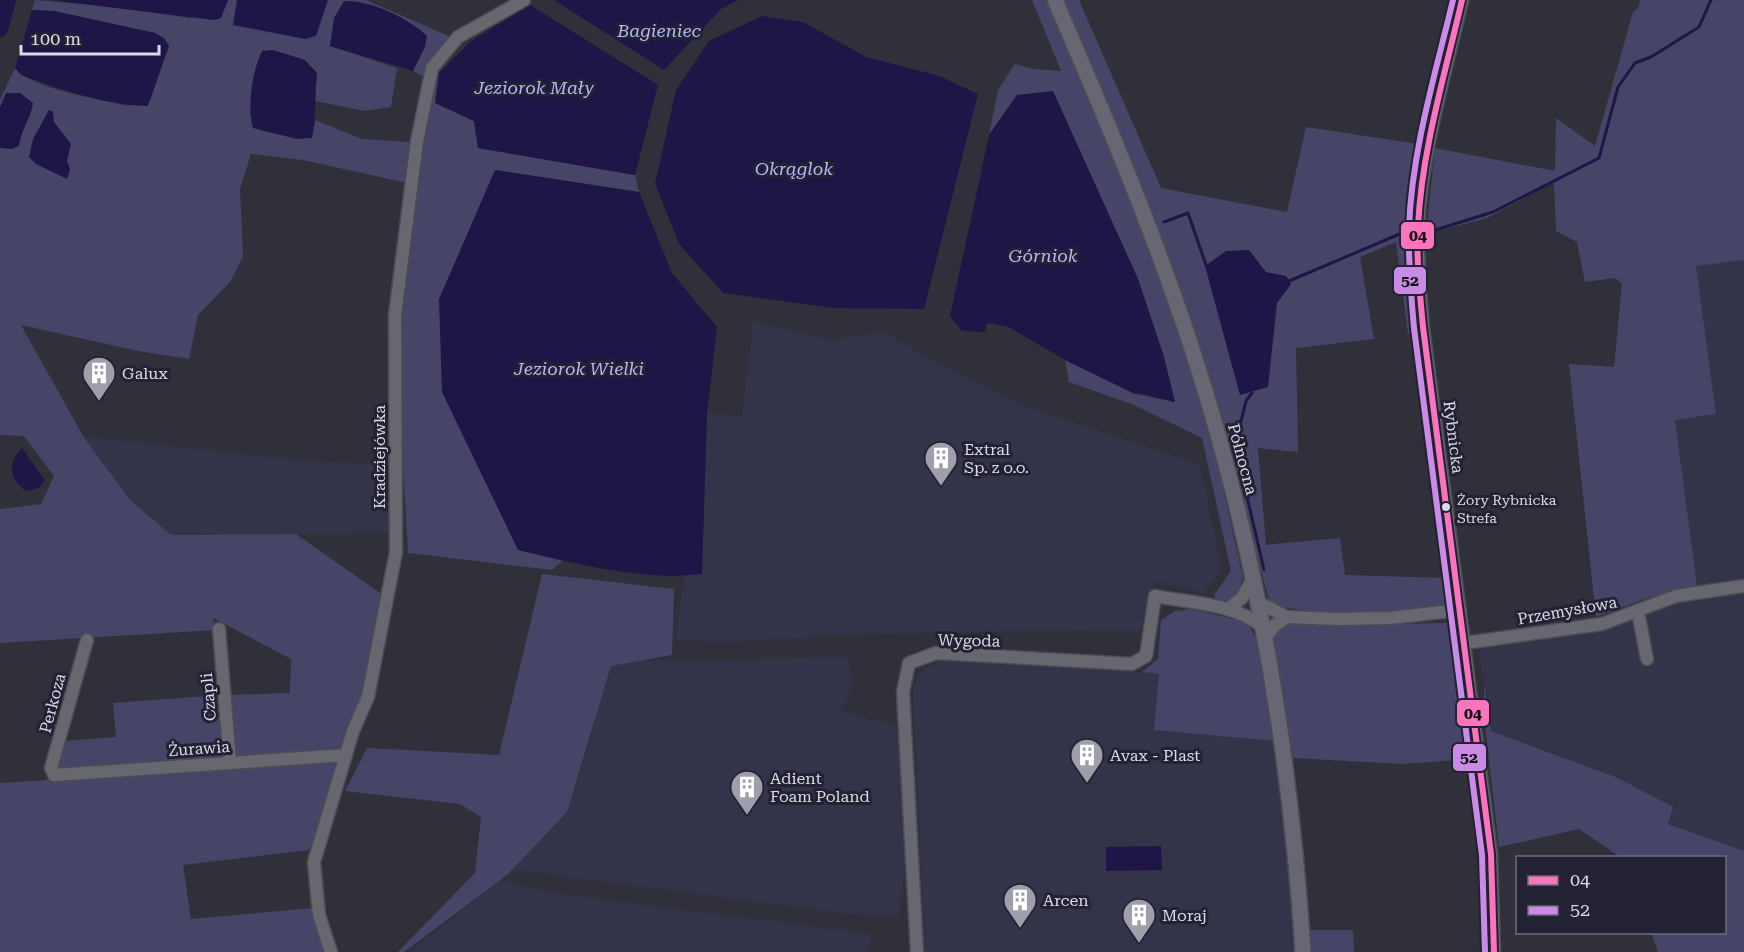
<svg xmlns="http://www.w3.org/2000/svg" width="1744" height="952" font-family="'Roboto Serif',serif">
<style>
.built{fill:#333349}
.green{fill:#464568}
.water{fill:#1e1647}
.lines{fill:none;stroke-linecap:round;stroke-linejoin:round}
.stream{stroke:#1e1647;stroke-width:3}
.river{stroke:#1e1647;stroke-width:16}
.minor-casing{stroke:#4c4c54;stroke-width:15}
.major-casing{stroke:#4c4c54;stroke-width:18}
.minor{stroke:#67676f;stroke-width:12}
.major{stroke:#676774;stroke-width:15}
.bus-1-casing{stroke:#232234;stroke-width:10}
.bus-2-casing{stroke:#232234;stroke-width:10}
.bus-1{stroke:#fc73be;stroke-width:6}
.bus-2{stroke:#ca8be6;stroke-width:6}
.bus-dot{fill:#dadbe7;stroke:#232234;stroke-width:2}
.labels{text-anchor:middle;stroke-width:6;stroke-linejoin:round;paint-order:stroke}
.bus-label{font-size:14px;fill:#dadbe7;stroke:#232234;text-anchor:start}
.poi-label{font-size:16px;fill:#dadbe7;stroke:#232234;text-anchor:start}
.street-label{font-size:16px;fill:#dadbe7;stroke:#232234}
.water-label{font-size:18px;font-style:italic;fill:#b7b6fd;stroke:#232234}
.line-badge{stroke:#232234;stroke-width:2}
.pale-badge-label{font-size:16px;text-anchor:middle;font-weight:bold;fill:#111}
</style>
<rect width="100%" height="100%" fill="#30303a"/>
<g class="built">
<polygon points="1744,260 1744,851 1667,824 1673,807 1618,778 1491,731 1478,646 1627,614 1647,598 1697,586 1675,419 1716,414 1696,266"/>
<polygon points="753,321 833,340 881,331 937,362 1033,409 1200,464 1222,571 1203,593 1154,581 1140,632 1084,630 844,635 733,642 676,641 684,576 702,573 707,413 742,416"/>
<polygon points="83,436 311,461 390,464 396,533 171,535 130,501"/>
<polygon points="847,657 854,682 841,711 879,722 894,723 900,729 906,850 899,916 847,914 513,870 569,805 591,739 608,661"/>
<polygon points="943,660 1159,673 1155,730 1274,741 1291,860 1295,952 925,952 913,692 917,674"/>
<polygon points="500,879 548,892 872,934 867,952 411,952"/>
</g>
<g class="green">
<path d="M35 0 106 6 190 18 226 7 228 0H366L451 37 438 51 424 77 413 71 426 36 418 28 330 46 397 68 391 107 365 111 315 101 317 73 253 92 250 114 262 131 278 134 315 125V120L362 139 410 142 407 183 303 160 251 154 240 189 243 257 230 282 198 315 189 359 138 351 21 325 83 436 130 500 171 535 296 534 383 595 368 676 343 750 235 757 229 695 290 693 291 659 213 618 215 630 0 643V509L41 504 54 476 24 436 0 435V100L15 68C34 90 100 99 129 106L160 69 169 46 155 33 54 11 32 10Z"/>
<path d="M1032 0H1049C1098 116 1150 231 1188 352 1212 425 1225 502 1243 577L1238 593 1228 601 1216 599 1214 595 1231 571 1202 438 1134 405 1069 382 1065 360 1135 394 1174 402 1164 357 1138 279 1053 92 1017 95 989 135 998 90 1015 64 1033 69 1061 71Z"/>
<path d="M1063 0H1079L1161 188 1287 212 1306 127 1418 144 1408 236 1416 334H1408L1396 242 1360 257 1374 339 1296 348 1298 452 1258 448 1266 545 1340 538 1345 575 1446 578 1450 599C1448 601 1446 604 1443 605 1421 618 1295 614 1270 604L1216 403 1147 199Z"/>
<polygon points="1640,0 1744,0 1744,260 1696,266 1716,414 1675,420 1697,586 1647,598 1596,617 1569,364 1614,367 1622,284 1615,278 1585,282 1577,242 1556,231 1554,182 1487,218 1426,234 1435,148 1555,171 1556,118 1595,146 1633,12 1639,7"/>
<path d="M439 73 435 103 474 121 478 148 635 175 639 192 495 170 518 550 563 560 552 570 408 553C404 470 395 381 403 298 409 222 422 147 439 73Z"/>
<polygon points="542,574 674,589 672,655 611,666 567,812 507,875 404,952 398,952 475,873 481,817 460,804 345,791 367,748 499,755"/>
<polygon points="1193,609 1248,623 1257,641 1274,741 1154,730 1159,674 1142,672 1158,659 1161,620 1175,611"/>
<polygon points="1293,622 1339,625 1447,623 1472,759 1402,764 1293,758 1273,639 1278,629"/>
<polygon points="1484,683 1491,731 1618,778 1673,807 1668,824 1744,851 1744,952 1658,952 1651,933 1724,932 1724,858 1620,857 1579,829 1499,847 1484,716"/>
<polygon points="220,695 224,759 60,770 55,768 64,741 116,737 113,703"/>
<polygon points="344,761 309,850 183,865 191,919 314,908 325,952 0,952 0,783"/>
<polygon points="1310,930 1353,930 1354,952 1308,952 1308,931"/>
</g>
<g class="water">
<polygon points="50,0 228,0 221,18 214,20"/>
<polygon points="237,0 328,0 316,36 305,39 233,25"/>
<polygon points="554,0 738,0 721,9 664,70"/>
<path d="M344 1C371 0 408 18 427 36L425 47 413 71 330 46 334 18Z"/>
<polygon points="530,5 658,85 635,175 478,148 474,121 435,103 439,73 471,41"/>
<path d="M32 10 54 11 155 33 164 38 169 46 148 106C106 105 61 90 21 75L15 68Z"/>
<polygon points="762,16 803,22 866,57 939,76 978,94 924,309 833,308 723,293 679,244 655,183 676,90 709,41"/>
<path d="M273 50 305 60 317 73C314 95 317 117 312 138L297 139 253 128C247 105 252 72 262 51Z"/>
<polygon points="1053,91 1138,279 1164,357 1175,402 1139,393 1135,394 1065,360 1009,327 987,323 985,332 962,331 950,316 989,135 1017,95"/>
<path d="M6 93H20L33 103C31 118 21 129 19 146L12 149 0 148V107Z"/>
<polygon points="49,110 53,112 54,122 71,144 67,161 70,169 67,179 36,164 29,157 33,139"/>
<path d="M495 170 639 192 672 273 717 327 707 413 702 574C640 581 578 564 518 550L442 392 439 299Z"/>
<polygon points="1249,250 1266,272 1286,276 1291,284 1277,303 1268,387 1240,395 1205,266 1226,251"/>
<path d="M22 448 45 480 39 488 25 491C9 477 7 463 22 448Z"/>
<polygon points="1161,846 1162,870 1106,871 1106,847"/>
</g>
<g class="lines">
<g class="stream">
<polyline points="1164,222 1188,213 1206,265"/>
<polyline points="1432,231 1493,212 1599,158 1618,87 1635,63 1651,57 1699,27 1711,0"/>
<polyline points="1289,281 1402,233"/>
<polyline points="1252,393 1246,401 1235,445 1264,570"/>
</g>
<polyline class="river" points="0,29 8,0"/>
<g class="minor-casing">
<g id="minor">
<path d="M1462 0C1445 75 1422 149 1418 226 1417 260 1420 293 1423 327L1491 854 1494 952"/>
<polyline points="1258,602 1287,617 1337,619 1389,618 1460,610"/>
<polyline points="1228,609 1242,598 1253,578"/>
<polyline points="1638,612 1647,659"/>
<polyline points="219,629 230,762"/>
<polyline points="1265,638 1275,625 1287,617"/>
<polyline points="87,640 51,768 54,775 346,755"/>
<polyline points="1465,643 1602,624 1676,596 1744,586"/>
<polyline points="331,952 319,915 314,862 353,731 368,697 396,552 395,315 417,141 432,68 458,37 524,0"/>
<path d="M917 952 903 692 909 663 936 653 1132 664 1146 656 1155 596C1190 603 1234 603 1263 627"/>
</g>
</g>
<g class="major-casing">
<path id="major" d="M1055 0C1105 116 1154 232 1193 352 1256 546 1290 749 1303 952"/>
</g>
<use href="#minor" class="minor"/>
<use href="#major" class="major"/>
<g class="bus-1-casing">
<path id="bus-1" d="M1462 0C1445 74 1422 149 1418 226 1416 259 1420 294 1423 327L1491 854 1494 952"/>
</g>
<g class="bus-2-casing">
<path id="bus-2" d="M1453 0C1435 75 1412 150 1409 227 1408 260 1411 295 1414 328L1482 855 1485 952"/>
</g>
<use href="#bus-1" class="bus-1"/>
<use href="#bus-2" class="bus-2"/>
</g>
<defs>
<g id="building-pin" transform="scale(1.725)"><path d="M0 17L-7.5 6A9.5 9.5 0 1 1 7.5 6Z" fill="#9e9faa" stroke="#232234"/><path d="M-4-6H4V6H1V3H-1V6H-4ZM-2.5-4.3h1.7v1.8h-1.7ZM.8-4.3h1.7v1.8H.8ZM-2.5-1h1.7V.8h-1.7ZM.8-1h1.7V.8H.8Z" fill="#fff"/></g>
</defs>
<g fill-rule="evenodd">
<use href="#building-pin" x="99" y="373"/>
<use href="#building-pin" x="941" y="458"/>
<use href="#building-pin" x="1087" y="755"/>
<use href="#building-pin" x="747" y="787"/>
<use href="#building-pin" x="1020" y="900"/>
<use href="#building-pin" x="1139" y="915"/>
</g>
<circle class="bus-dot" cx="1446" cy="507" r="5"/>
<g class="labels">
<g class="bus-label">
<text x="1457" y="505">Żory Rybnicka<tspan x="1457" dy="18">Strefa</tspan></text>
</g>
<g class="poi-label">
<text x="122" y="379">Galux</text>
<text x="964" y="455">Extral<tspan x="964" dy="18">Sp. z o.o.</tspan></text>
<text x="1110" y="761">Avax - Plast</text>
<text x="770" y="784">Adient<tspan x="770" dy="18">Foam Poland</tspan></text>
<text x="1043" y="906">Arcen</text>
<text x="1162" y="921">Moraj</text>
</g>
<g class="street-label">
<text transform="translate(1454 437) rotate(83)" y="6">Rybnicka</text>
<text transform="translate(379 457) rotate(-90)" y="6">Kradziejówka</text>
<text transform="translate(1243 459) rotate(75)" y="6">Północna</text>
<text transform="translate(1567 610) rotate(-10)" y="6">Przemysłowa</text>
<text transform="translate(969 640) rotate(1)" y="6">Wygoda</text>
<text transform="translate(208 697) rotate(-95)" y="6">Czapli</text>
<text transform="translate(52 703) rotate(-75)" y="6">Perkoza</text>
<text transform="translate(199 748) rotate(-4)" y="6">Żurawia</text>
</g>
<g class="water-label">
<text x="659" y="37">Bagieniec</text>
<text x="534" y="94">Jeziorok Mały</text>
<text x="794" y="175">Okrąglok</text>
<text x="1043" y="262">Górniok</text>
<text x="579" y="375">Jeziorok Wielki</text>
</g>
</g>
<g class="line-badge">
<rect x="1400" y="221" width="35" height="29" rx="6" fill="#fc73be"/>
<rect x="1393" y="266" width="34" height="29" rx="6" fill="#ca8be6"/>
<rect x="1456" y="699" width="34" height="28" rx="6" fill="#fc73be"/>
<rect x="1452" y="743" width="35" height="29" rx="6" fill="#ca8be6"/>
</g>
<g class="pale-badge-label">
<text x="1418" y="241">04</text>
<text x="1410" y="286">52</text>
<text x="1473" y="719">04</text>
<text x="1469" y="763">52</text>
</g>
<rect x="1516" y="856" width="210" height="78" fill="#232234" stroke="#6c6c7c" stroke-width="1.5"/>
<rect x="1528" y="876" width="30" height="9" fill="#fc73be" stroke="#6c6c7c" stroke-width="1.5"/>
<text x="1570" y="886" font-size="18" fill="#dadbe7">04</text>
<rect x="1528" y="906" width="30" height="9" fill="#ca8be6" stroke="#6c6c7c" stroke-width="1.5"/>
<text x="1570" y="916" font-size="18" fill="#dadbe7">52</text>
<path d="M21 45v9h138v-9" fill="none" stroke="#dadbe7" stroke-width="3"/>
<text x="30" y="45" font-size="18" fill="#dadbe7" stroke="#232234" stroke-width="4.5" paint-order="stroke">100 m</text>
</svg>
